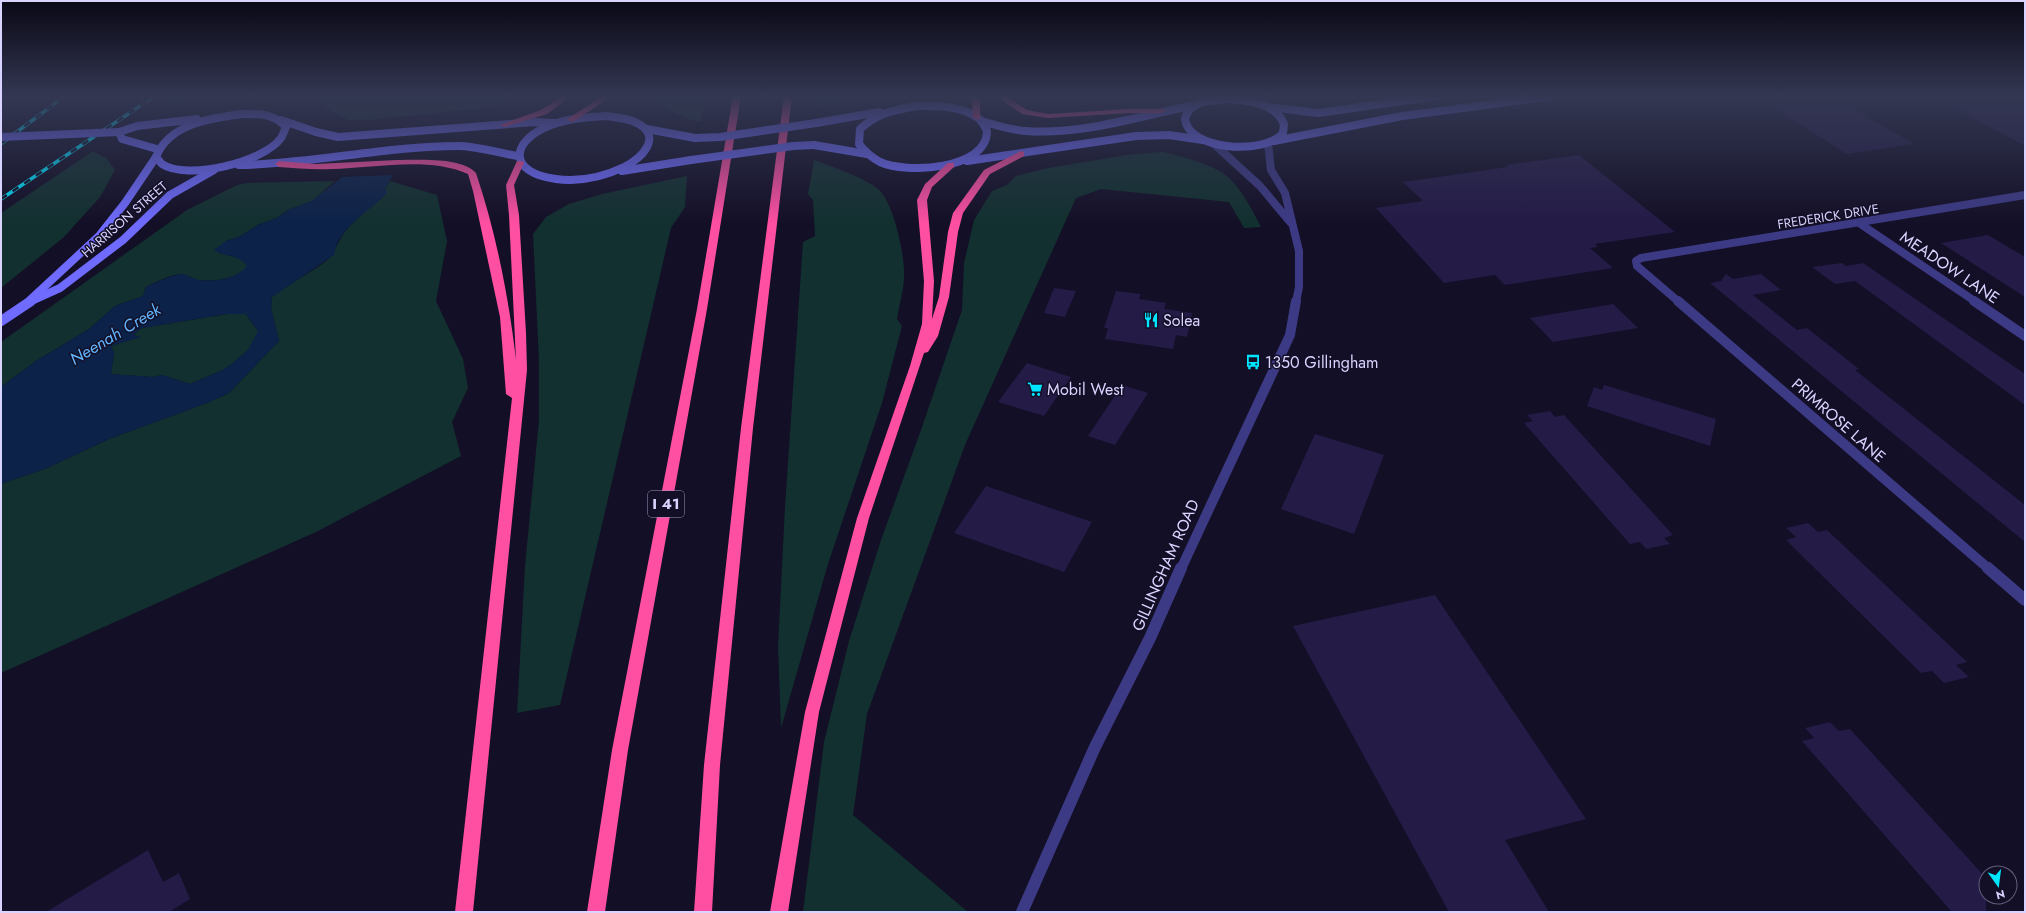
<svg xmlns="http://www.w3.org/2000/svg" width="2026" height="913" font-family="Jost,sans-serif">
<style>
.green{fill:#12302f}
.water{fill:#0c2248;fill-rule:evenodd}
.building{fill:#241b47}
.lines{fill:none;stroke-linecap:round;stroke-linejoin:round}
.minor-far2{stroke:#3d3a85;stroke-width:8}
.minor-far1{stroke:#3d3a85;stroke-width:10}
.minor{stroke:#3d3a85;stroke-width:12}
.secondary-far1{stroke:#6f6bff;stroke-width:8}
.secondary{stroke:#6f6bff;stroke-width:10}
.motorway{fill:#ff4fa3;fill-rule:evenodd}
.rail-casing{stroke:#00e5ff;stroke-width:3.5}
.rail{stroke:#130f26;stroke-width:2.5;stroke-dasharray:7;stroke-linecap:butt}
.secondary-bridge{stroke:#6f6bff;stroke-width:8}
.labels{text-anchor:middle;stroke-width:3;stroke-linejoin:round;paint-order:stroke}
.far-street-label{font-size:13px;fill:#d9d4ff;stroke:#130f26}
.shield{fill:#130f26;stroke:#9e99be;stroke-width:1}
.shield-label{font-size:15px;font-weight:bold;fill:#d9d4ff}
.street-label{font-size:16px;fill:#d9d4ff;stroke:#130f26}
.poi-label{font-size:16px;fill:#d9d4ff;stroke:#130f26;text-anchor:start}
.water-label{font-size:17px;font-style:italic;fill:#62b6ff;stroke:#130f26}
</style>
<rect width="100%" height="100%" fill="#130f26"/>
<g class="green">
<polygon points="171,96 242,96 156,106"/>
<polygon points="289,96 541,96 484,108 367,120 350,120 340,116 314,100"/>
<polygon points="643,96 708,96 700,122 686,118"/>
<polygon points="816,96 874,96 816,107"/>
<path d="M1031 96H1074C1061 107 1046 101 1031 96Z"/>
<polygon points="93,151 107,159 115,170 100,197 64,237 1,288 1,213"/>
<path d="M1163 152C1183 157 1214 164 1229 178 1243 191 1252 210 1261 227L1244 228 1229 202 1101 189 1076 198 965 445 867 714 853 815 968 912H803L824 742 849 641 881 540 921 430 962 310 964 263 974 220 992 191 1007 185 1016 176 1048 168 1133 154Z"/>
<path d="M814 160C831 166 865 178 878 189 894 202 905 256 904 276 904 290 899 305 897 319L902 326 882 403 828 564 781 728 778 646 785 507 803 242 815 236 813 200 808 194Z"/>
<polygon points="687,176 685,207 671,228 560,705 517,713 525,566 539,420 539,361 533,234 546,217 569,204 602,194"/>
<path d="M335 181 312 201 288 210 277 218 258 225 239 237 226 241 219 253 240 258 248 266C236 279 216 282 199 280 193 280 187 274 181 274 169 275 156 282 146 287L143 296 115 306 89 329 36 361 1 387V342L187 210 237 185 247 183Z"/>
<path d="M390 181 437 195 447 241 436 301 463 359 468 388 452 422 461 456 316 532 1 673V484L47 468 109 439 207 403 229 393 279 341 271 308 272 297C289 283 309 274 326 261 334 255 338 241 344 233 356 217 373 207 386 193L385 188Z"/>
<polygon points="227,314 246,314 258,331 254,343 248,350 233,363 223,370 190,384 162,375 152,377 111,374 114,353 111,346 140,337 133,335 142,328"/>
</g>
<path class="water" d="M393 175 385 188 387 193C369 212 338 227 334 255L272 297 271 308 279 341 229 393 207 403 109 439 47 468 1 484V387L36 361 89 329 115 306 143 296 146 287C157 282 169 276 181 274 187 274 193 279 199 280 216 282 236 279 247 266 237 253 226 258 214 250L226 241 239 237 258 225 277 218 288 210 312 201 342 177ZM227 314H246L258 331 248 350 233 363 223 370 190 384 162 375 152 377 111 374 114 353 111 346 141 337 133 335 142 328Z"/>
<g class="building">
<polygon points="1754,96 1832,96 1914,144 1847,154"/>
<polygon points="1932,96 2009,96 2025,104 2025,146"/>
<polygon points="1579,155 1675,232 1595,244 1598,247 1590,248 1613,268 1505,285 1495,275 1444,283 1376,208 1423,201 1403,182 1508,167 1506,165"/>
<polygon points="1988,235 2025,257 2025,297 1941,243"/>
<polygon points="1842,263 1846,266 1863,263 2025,374 2025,405 1855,281 1835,284 1812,267"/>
<polygon points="1726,274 1733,279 1761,274 1781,290 1753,295 1797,330 1807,328 1859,369 1855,370 2025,505 2025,542 1710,283 1721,281"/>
<polygon points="1054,288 1076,291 1065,317 1044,313"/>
<polygon points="1116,291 1141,294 1139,299 1166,303 1164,309 1192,313 1187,337 1176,335 1173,349 1105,339 1108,328 1104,328"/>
<polygon points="1613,304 1638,328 1553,342 1530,318"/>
<polygon points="1027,363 1071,377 1044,416 998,402"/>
<polygon points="1122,385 1148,393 1115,445 1088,436"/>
<polygon points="1604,385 1716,419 1710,446 1587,406 1594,387 1602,390"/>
<polygon points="1550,411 1555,417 1564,415 1673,535 1664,538 1670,544 1646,549 1640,542 1630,544 1524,423 1533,421 1527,415"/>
<polygon points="1315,434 1384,455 1354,534 1281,509"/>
<polygon points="986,486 1092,522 1064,572 954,533"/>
<polygon points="1808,523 1818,532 1827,530 1967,662 1956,665 1969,677 1944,683 1932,671 1921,673 1786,540 1796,537 1786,528"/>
<polygon points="1435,595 1586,819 1505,840 1549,912 1449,912 1293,626"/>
<polygon points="1830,722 1839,731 1850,729 1986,878 1986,912 1952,912 1802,741 1814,738 1805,728"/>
<polygon points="148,850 163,882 179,873 190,899 169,912 46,912"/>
</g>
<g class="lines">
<g class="minor-far2">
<polyline points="1253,96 1257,103"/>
<polyline points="1213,143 1260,186 1291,223"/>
<polyline points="1268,143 1271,170 1285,193 1299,251 1299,287 1296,302"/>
<polyline points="1859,223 1976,302"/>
<polyline points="1679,302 1637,266 1636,261 1641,258 2025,195"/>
</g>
<g class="minor-far1">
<polyline points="1678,301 1989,569"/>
<polyline points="1974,301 2025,336"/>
<polyline points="1181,569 1290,335 1296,301"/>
</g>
<g class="minor">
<polyline points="1988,568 2025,600"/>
<polyline points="1022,912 1095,747 1150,638 1181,568"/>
</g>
<g class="secondary-far1">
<path d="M1229 99C1250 101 1275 103 1284 124L1283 133C1265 155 1189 151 1185 119 1190 99 1213 101 1229 99Z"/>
<path d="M916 106C936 106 961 105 978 118 982 120 985 127 987 131 987 170 906 174 880 162 871 157 865 152 859 144L860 129C879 112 892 111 916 106Z"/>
<polyline points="1270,107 1318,113 1438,96"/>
<path d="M242 114C259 114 274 113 286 127 284 131 283 135 281 138 264 162 187 181 162 164 160 162 158 159 156 157 169 124 210 118 242 114Z"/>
<path d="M608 116C617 118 626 118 635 122 664 135 643 158 624 167 603 177 579 182 556 179 508 173 509 141 551 125 569 118 589 117 608 116Z"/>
<polyline points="281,120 316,132 338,137 535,122 555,123"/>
<path d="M981 121C996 125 1011 130 1026 131 1083 135 1139 116 1195 105"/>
<polyline points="816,123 879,112"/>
<polyline points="647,129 695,138"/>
<polyline points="1274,141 1402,116 1555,96"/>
<polyline points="814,145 867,154"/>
<polyline points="157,149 122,139 119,132 137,126 197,119"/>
<polyline points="967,161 1136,136 1169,135 1203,140"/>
<path d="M239 165C312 164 385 146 458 146 478 146 498 153 518 156"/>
<polyline points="622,171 691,160"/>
<polyline points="30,300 99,236 125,203 156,157"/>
<polyline points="29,302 60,288 123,240 170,195 214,170"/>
</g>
<polyline class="secondary" points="1,321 31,301"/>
<g class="motorway">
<polygon points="562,96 571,96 547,114 504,127 500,125 541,110"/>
<polygon points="603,96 612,96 573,122 566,120"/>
<polygon points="733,96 741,96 707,309 628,750 605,912 587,912 612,750 697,309"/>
<polygon points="784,96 792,96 753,428 720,765 712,912 694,912 704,765 741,428"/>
<polygon points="968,96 976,96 980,102 980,120 973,118 972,102"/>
<polygon points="996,96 1005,96 1027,110 1048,114 1128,109 1162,109 1166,111 1162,113 1128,113 1048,118 1022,114"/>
<polygon points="1021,151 1024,152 1024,156 990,174 963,213 958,232 949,297 938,336 928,352 924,353 869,518 819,712 788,912 770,912 805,712 857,518 910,366 922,324 924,281 917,200 925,184 948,163 954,163 954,167 932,187 927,200 934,281 932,319 939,297 948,232 953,213 984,170"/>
<path d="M397 160C418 160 462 157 476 173 496 232 509 299 516 360L509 215 506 185 517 161H523L524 163 514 185 519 215 526 333 527 370 473 912H455L512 398 506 394 500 317 473 191 468 174C429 156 373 168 331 169 314 170 296 168 279 167L275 164 279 161 316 164Z"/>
</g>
<g class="rail-casing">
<g id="rail">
<polyline points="2,143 65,96"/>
<polyline points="1,199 155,96"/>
</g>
</g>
<use href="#rail" class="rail"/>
<g class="secondary-bridge">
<polyline points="1,137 119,132"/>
<polyline points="695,138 720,137 816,123"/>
<polyline points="691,160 793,146 814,145"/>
</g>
</g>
<linearGradient id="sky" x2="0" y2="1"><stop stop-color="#0a0815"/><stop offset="0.43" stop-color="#333752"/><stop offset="1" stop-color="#333752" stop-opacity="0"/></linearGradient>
<rect width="2026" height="224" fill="url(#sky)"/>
<defs>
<g id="restaurant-bare" transform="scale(1.2)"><path d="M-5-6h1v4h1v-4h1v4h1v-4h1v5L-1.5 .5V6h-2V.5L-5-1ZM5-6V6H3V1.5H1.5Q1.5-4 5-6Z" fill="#00e5ff" stroke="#130f26" stroke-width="2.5" paint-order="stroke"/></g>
<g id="bus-bare" transform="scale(1.2)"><path d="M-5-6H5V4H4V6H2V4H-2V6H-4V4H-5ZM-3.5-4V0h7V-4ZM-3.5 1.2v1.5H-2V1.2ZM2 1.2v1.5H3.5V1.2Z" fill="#00e5ff" stroke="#130f26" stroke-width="2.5" paint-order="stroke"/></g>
<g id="supermarket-bare" transform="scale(1.2)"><path d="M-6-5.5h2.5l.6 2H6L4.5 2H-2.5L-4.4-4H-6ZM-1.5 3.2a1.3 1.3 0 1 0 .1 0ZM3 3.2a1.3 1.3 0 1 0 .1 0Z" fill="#00e5ff" stroke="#130f26" stroke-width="2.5" paint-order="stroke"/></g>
</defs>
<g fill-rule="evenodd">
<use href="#restaurant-bare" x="1151" y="320"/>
<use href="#bus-bare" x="1253" y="362"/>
<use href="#supermarket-bare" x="1035" y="389"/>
</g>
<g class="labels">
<g class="far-street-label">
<text transform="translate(1828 216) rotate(-9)" y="5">FREDERICK DRIVE</text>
<text transform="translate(124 219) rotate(-41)" y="5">HARRISON STREET</text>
</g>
<rect class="shield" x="648" y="491" width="36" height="26" rx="3"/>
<g class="shield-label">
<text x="666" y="509">I 41</text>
</g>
<g class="street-label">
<text transform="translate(1950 267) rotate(34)" y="6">MEADOW LANE</text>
<text transform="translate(1839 420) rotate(41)" y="6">PRIMROSE LANE</text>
<text transform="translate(1165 565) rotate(-66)" y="6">GILLINGHAM ROAD</text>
</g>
<g class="poi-label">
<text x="1163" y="326">Solea</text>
<text x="1265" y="368">1350 Gillingham</text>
<text x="1047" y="395">Mobil West</text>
</g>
<g class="water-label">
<text transform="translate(115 334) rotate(-31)" y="6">Neenah Creek</text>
</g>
</g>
<rect width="2026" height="913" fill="none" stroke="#d9d4ff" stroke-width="4"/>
<g transform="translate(1998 885) rotate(166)"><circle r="19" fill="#130f26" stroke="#625e7d"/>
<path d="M0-3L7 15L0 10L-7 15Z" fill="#00e5ff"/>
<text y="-6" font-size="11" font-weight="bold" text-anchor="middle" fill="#d9d4ff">N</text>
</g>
</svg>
